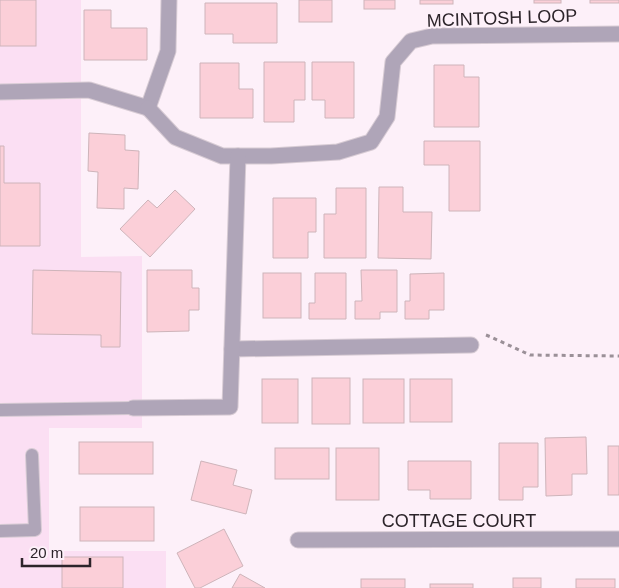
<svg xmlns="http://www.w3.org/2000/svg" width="619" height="588" font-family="Helvetica,sans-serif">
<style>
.built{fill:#fbdff3}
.building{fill:#fbcfd8;stroke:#ceb4ba}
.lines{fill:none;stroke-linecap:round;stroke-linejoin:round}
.lane-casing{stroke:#d7cbd4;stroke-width:14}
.street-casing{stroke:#d7cbd4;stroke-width:17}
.path{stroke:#9b9098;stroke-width:3;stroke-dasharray:4 4;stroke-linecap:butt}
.lane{stroke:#afa5b8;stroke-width:12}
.street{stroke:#afa5b8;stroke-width:15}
.labels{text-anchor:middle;stroke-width:4;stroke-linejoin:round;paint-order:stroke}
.street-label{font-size:18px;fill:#2c242a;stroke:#fdf0f9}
</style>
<rect width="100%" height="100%" fill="#fdf0f9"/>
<polygon class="built" points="0,0 81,0 81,257 142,256 142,428 49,428 49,551 166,551 166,588 0,588"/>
<g class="building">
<rect x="0" y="0" width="36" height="46"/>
<rect x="299" y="0" width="33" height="22"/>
<rect x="364" y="0" width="31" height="9"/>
<rect x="420" y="0" width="33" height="4"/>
<rect x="534" y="0" width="27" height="3"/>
<rect x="590" y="0" width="29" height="3"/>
<polygon points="205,3 277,3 277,43 233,43 233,34 205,34"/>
<polygon points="84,10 111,10 111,28 147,28 147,60 84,60"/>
<polygon points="264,62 305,62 305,100 294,100 294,122 264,122"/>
<polygon points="312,62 354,62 354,118 325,118 325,100 312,100"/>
<polygon points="200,63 239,63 239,89 253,89 253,118 200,118"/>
<polygon points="434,65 464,65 464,77 479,77 479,127 434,127"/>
<polygon points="89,133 125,135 125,150 139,151 138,189 124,188 124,209 97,208 98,172 88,171"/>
<polygon points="424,141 480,141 480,211 449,211 449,165 424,165"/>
<polygon points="0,146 4,146 4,183 40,183 40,246 0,246"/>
<polygon points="379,187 403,187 403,212 432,212 431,259 378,258"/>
<polygon points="336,188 366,188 366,258 324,258 324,214 336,214"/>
<polygon points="175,190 195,209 150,257 120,229 148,200 157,208"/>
<polygon points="273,198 316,198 316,232 308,232 308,258 273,258"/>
<polygon points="33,270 121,272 120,347 101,347 101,335 32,334"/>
<polygon points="147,270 192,270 192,288 199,288 199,310 189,310 189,331 147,332"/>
<polygon points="361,270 397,270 397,312 380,312 380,319 355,319 355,301 362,301"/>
<rect x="263" y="273" width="38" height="45"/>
<polygon points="315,273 346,273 346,319 309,319 309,303 315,303"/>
<polygon points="444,273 444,310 429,310 429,319 405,319 405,301 410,301 410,274"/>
<rect x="312" y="378" width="38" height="46"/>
<rect x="262" y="379" width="36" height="44"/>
<rect x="363" y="379" width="41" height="44"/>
<rect x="410" y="379" width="42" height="43"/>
<polygon points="586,437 587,474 572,474 572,495 546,496 545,438"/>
<rect x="79" y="442" width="74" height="32"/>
<polygon points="499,443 538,443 538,487 523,487 523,500 499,500"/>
<rect x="608" y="446" width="11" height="49"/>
<rect x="275" y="448" width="54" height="31"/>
<rect x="336" y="448" width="43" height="52"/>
<polygon points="201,461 237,470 233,485 252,490 246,514 191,500"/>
<polygon points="408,461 471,461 471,499 430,499 430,490 408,490"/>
<rect x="80" y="507" width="74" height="34"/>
<polygon points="224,529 243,566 200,588 195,588 177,553"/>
<rect x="62" y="557" width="61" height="31"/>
<polygon points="240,574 265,588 232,588"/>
<rect x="513" y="578" width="28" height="10"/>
<rect x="361" y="579" width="44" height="9"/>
<rect x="576" y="579" width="39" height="9"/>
<rect x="430" y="584" width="43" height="4"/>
</g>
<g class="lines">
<g class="lane-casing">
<g id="lane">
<polyline points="0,410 133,408"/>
<polyline points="0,531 35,530 32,455"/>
</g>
</g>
<g class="street-casing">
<g id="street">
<polyline points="0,92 89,90 148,108 168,51 169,0"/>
<polyline points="148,108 175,137 222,156 271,156 338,152 371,142 387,117 393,62 411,41 432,36 619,34"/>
<polyline points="232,349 471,345"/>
<polyline points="133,408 230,407 238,156"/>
<polyline points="298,540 619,539"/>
</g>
</g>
<polyline class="path" points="486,335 491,337 530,355 619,356"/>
<use href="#lane" class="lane"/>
<use href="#street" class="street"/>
</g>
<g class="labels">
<g class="street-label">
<text transform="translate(502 18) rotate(-2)" y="6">MCINTOSH LOOP</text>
<text x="459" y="527">COTTAGE COURT</text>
</g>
</g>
<path d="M22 558v8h68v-8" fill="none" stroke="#2c242a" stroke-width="2.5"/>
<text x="30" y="558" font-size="15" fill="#2c242a" stroke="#fdf0f9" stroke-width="4" paint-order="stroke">20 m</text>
</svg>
